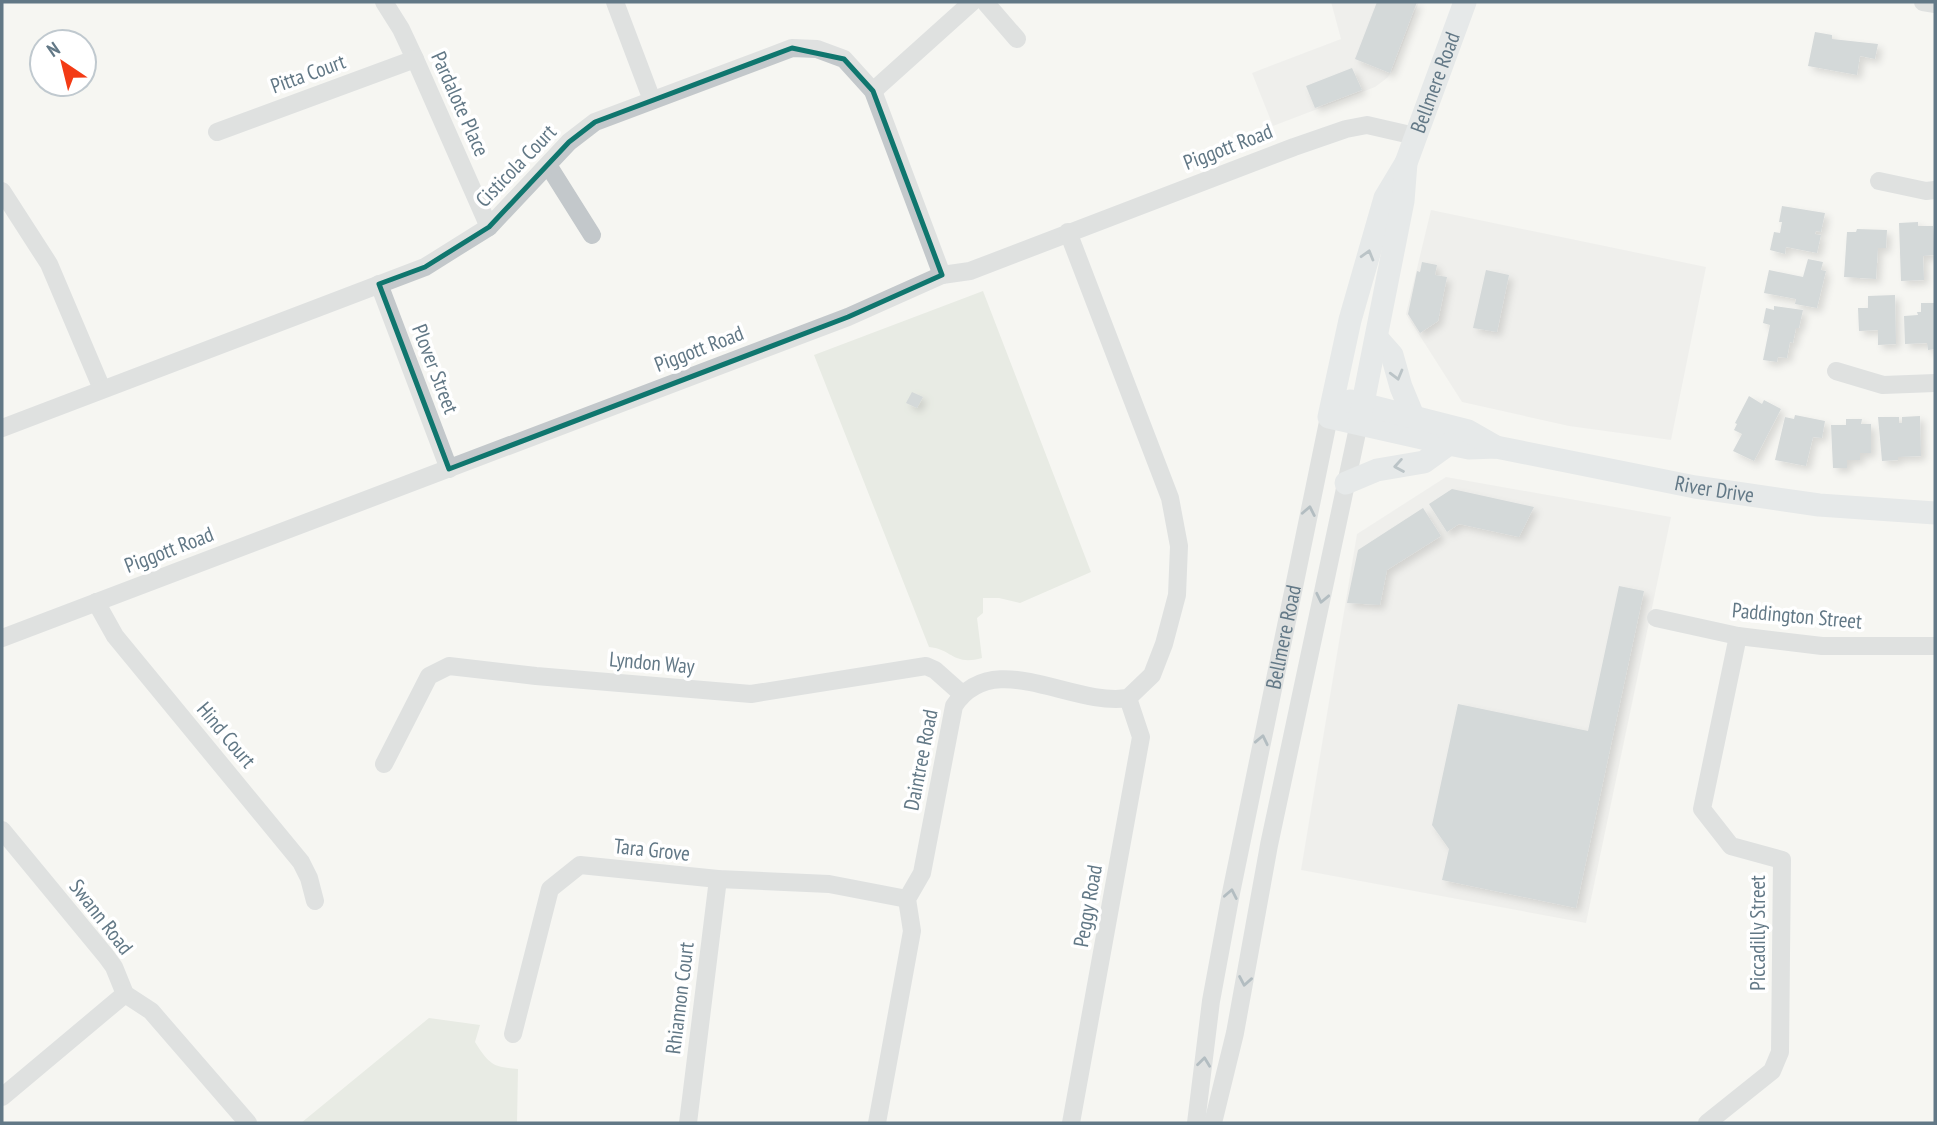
<svg xmlns="http://www.w3.org/2000/svg" width="1937" height="1125" font-family="'PT Sans Narrow',sans-serif">
<style>
.built{fill:#e7e7e5}
.green{fill:#d7ded2}
.building{fill:#abb5ba;filter:url(#shadow)}
.lines{fill:none;stroke-linecap:round;stroke-linejoin:round}
.minor{stroke:#c3c8cb;stroke-width:18}
.major{stroke:#d3d9dd;stroke-width:23}
.oneway{stroke:#738793}
.oneway2{stroke:#627886}
.marked{fill:none;stroke:#0f766e;stroke-width:5;stroke-linejoin:round}
.labels{text-anchor:middle;stroke-width:7;stroke-linejoin:round;paint-order:stroke}
.street-label{font-size:21px;fill:#627886;stroke:#fff}
</style>
<defs>
<filter id="shadow"><feDropShadow dx="4.5" dy="4.5" stdDeviation="3.5" flood-color="#0004"/></filter>
</defs>
<rect width="100%" height="100%" fill="#f6f6f2"/>
<g class="built">
<polygon points="1331,2 1419,2 1393,70 1387,78 1375,87 1273,126 1252,73 1341,39"/>
<polygon points="1431,210 1706,267 1671,440 1569,426 1462,402 1406,314"/>
<polygon points="1446,477 1671,517 1586,923 1301,870 1357,534"/>
</g>
<g class="green">
<path d="M983 291 1091 572 1020 603 999 598H983V613L977 618 982 658C953 666 952 649 929 647L814 355Z"/>
<path d="M429 1018 480 1025 475 1042C489 1064 492 1067 518 1069L517 1123H301Z"/>
</g>
<g class="building">
<polygon points="1377,2 1417,2 1390,73 1355,59"/>
<polygon points="1815,32 1832,35 1832,39 1878,44 1875,59 1860,56 1857,75 1808,66"/>
<polygon points="1352,68 1362,90 1315,108 1306,86"/>
<polygon points="1782,206 1825,213 1821,232 1816,231 1815,234 1821,235 1817,253 1786,247 1785,254 1770,250 1774,232 1780,233 1782,222 1779,222"/>
<polygon points="1918,222 1918,226 1933,226 1934,255 1923,256 1924,280 1901,281 1899,223"/>
<polygon points="1857,229 1887,230 1886,248 1878,248 1876,279 1844,277 1847,232 1856,232"/>
<polygon points="1808,259 1823,262 1821,270 1826,271 1817,308 1795,304 1796,299 1764,293 1769,270 1803,277"/>
<polygon points="1422,262 1437,265 1435,275 1447,277 1438,321 1420,333 1408,314 1417,271 1420,272"/>
<polygon points="1486,270 1509,275 1497,332 1473,328"/>
<polygon points="1895,295 1896,344 1878,345 1878,330 1859,331 1858,308 1868,308 1868,296"/>
<polygon points="1921,303 1935,303 1935,349 1928,350 1927,343 1905,344 1904,316 1918,315 1917,312 1921,312"/>
<polygon points="1774,306 1803,310 1799,328 1796,328 1793,343 1790,342 1787,358 1778,357 1777,362 1763,360 1770,325 1763,323 1766,308 1774,310"/>
<polygon points="912,392 923,397 917,408 906,403"/>
<polygon points="1749,396 1762,404 1764,400 1781,409 1754,461 1733,451 1742,434 1734,430 1737,424 1735,423"/>
<polygon points="1795,415 1825,421 1822,438 1813,437 1806,466 1775,460 1785,417 1794,419"/>
<polygon points="1920,416 1921,456 1898,457 1898,460 1882,461 1878,417 1899,417 1899,423 1902,423 1902,417"/>
<polygon points="1846,419 1862,419 1861,424 1871,424 1871,453 1860,453 1860,460 1847,460 1847,468 1833,468 1831,425 1846,425"/>
<polygon points="1452,489 1534,507 1519,537 1459,524 1447,532 1429,504"/>
<polygon points="1423,508 1441,536 1387,570 1380,605 1347,603 1358,550"/>
<polygon points="1619,586 1644,591 1576,908 1442,880 1449,849 1432,825 1458,704 1588,731"/>
</g>
<g class="lines">
<g class="minor">
<polyline points="384,2 401,29 415,59 489,227"/>
<polyline points="615,2 652,100"/>
<polyline points="985,2 1017,39"/>
<polyline points="1923,2 1935,4"/>
<polyline points="873,91 972,2"/>
<polyline points="217,132 415,59"/>
<polyline points="548,165 592,235"/>
<polyline points="1879,181 1926,191 1935,190"/>
<polyline points="2,191 49,264 102,389"/>
<polyline points="379,284 449,469"/>
<polyline points="1836,371 1883,385 1935,383"/>
<polyline points="2,428 425,267 489,227 569,142 595,122 792,48 817,49 844,59 873,91 942,275"/>
<polyline points="96,602 115,636 301,862 309,878 315,901"/>
<polyline points="1656,618 1738,636 1822,646 1935,646"/>
<polyline points="2,638 848,317 942,275 970,271 1294,147 1346,129 1367,125 1415,136"/>
<polyline points="384,764 429,676 449,666 536,676 751,694 926,666 935,670 962,694"/>
<polyline points="2,830 106,956 114,967 125,994 151,1011 248,1123"/>
<polyline points="513,1034 550,889 580,865 718,879 829,884 907,899"/>
<polyline points="2,1097 125,994"/>
<polyline points="688,1123 718,879"/>
<path d="M877 1123 912 931 907 899 922 873 954 706C993 646 1071 707 1128 698L1152 675 1164 644 1177 595 1179 546 1170 498 1068 232"/>
<polyline points="1071,1123 1141,737 1128,698"/>
<path id="s1" d="M1196 1123 1211 1001 1231 893 1329 417"/>
<polyline points="1213,1123 1235,1033 1269,845 1359,423"/>
<polyline points="1707,1123 1772,1071 1780,1052 1782,860 1731,846 1702,809 1738,636"/>
</g>
<g class="major">
<path id="s2" d="M1406 163 1385 198 1350 320 1329 417 1449 444 1469 448 1496 447 1695 487 1819 505 1935 513"/>
<polyline points="1377,338 1392,355 1401,387 1413,416"/>
<polyline points="1350,401 1468,431 1496,447"/>
<path id="s3" d="M1359 423 1403 201 1406 163 1465 2"/>
<polyline points="1346,483 1377,470 1424,462 1449,444"/>
</g>
</g>
<defs><path id="oneway-chevron" d="M-2-3.5L2.5 0L-2 3.5" fill="none" stroke-width="1.6" stroke-linecap="round" stroke-linejoin="round" transform="scale(1.75)"/></defs>
<g class="oneway">
<use href="#oneway-chevron" transform="translate(1368 255) rotate(-74)"/>
<use href="#oneway-chevron" transform="translate(1397 375) rotate(75)"/>
<use href="#oneway-chevron" transform="translate(1399 466) rotate(170)"/>
</g>
<g class="oneway2">
<use href="#oneway-chevron" transform="translate(1309 511) rotate(-79)"/>
<use href="#oneway-chevron" transform="translate(1322 598) rotate(102)"/>
<use href="#oneway-chevron" transform="translate(1262 740) rotate(-78)"/>
<use href="#oneway-chevron" transform="translate(1231 894) rotate(-79)"/>
<use href="#oneway-chevron" transform="translate(1245 981) rotate(100)"/>
<use href="#oneway-chevron" transform="translate(1204 1062) rotate(-83)"/>
</g>
<path d="M0 0H1937V1125H0ZM792 48 844 59 873 91 942 275 848 317 449 469 379 284 425 267 489 227 569 142 595 122Z" fill="#f6f6f2" fill-opacity=".55" fill-rule="evenodd"/>
<path class="marked" d="M792 48 844 59 873 91 942 275 848 317 449 469 379 284 425 267 489 227 569 142 595 122Z"/>
<g class="labels">
<g class="street-label">
<text transform="translate(308 74) rotate(-20)" y="7">Pitta Court</text>
<text dy="7" stroke="none"><textPath href="#s3" startOffset="350">Bellmere Road</textPath></text>
<text transform="translate(460 104) rotate(66)" y="7">Pardalote Place</text>
<text transform="translate(1228 147) rotate(-21)" y="7">Piggott Road</text>
<text transform="translate(516 166) rotate(-46)" y="7">Cisticola Court</text>
<text transform="translate(699 349) rotate(-21)" y="7">Piggott Road</text>
<text transform="translate(435 369) rotate(69)" y="7">Plover Street</text>
<text dy="7" stroke="none"><textPath href="#s2" startOffset="660">River Drive</textPath></text>
<text transform="translate(169 550) rotate(-21)" y="7">Piggott Road</text>
<text transform="translate(1797 616) rotate(5)" y="7">Paddington Street</text>
<text dy="7" stroke="none"><textPath href="#s1" startOffset="494">Bellmere Road</textPath></text>
<text transform="translate(652 663) rotate(5)" y="7">Lyndon Way</text>
<text transform="translate(226 735) rotate(50)" y="7">Hind Court</text>
<text transform="translate(921 760) rotate(-79)" y="7">Daintree Road</text>
<text transform="translate(652 850) rotate(6)" y="7">Tara Grove</text>
<text transform="translate(1088 906) rotate(-80)" y="7">Peggy Road</text>
<text transform="translate(101 917) rotate(52)" y="7">Swann Road</text>
<text transform="translate(1758 933) rotate(-90)" y="7">Piccadilly Street</text>
<text transform="translate(680 998) rotate(-83)" y="7">Rhiannon Court</text>
</g>
</g>
<rect width="1937" height="1125" fill="none" stroke="#627886" stroke-width="7"/>
<g transform="translate(63 63) rotate(325)"><circle r="33" fill="#ffffff" stroke="#c0c9cf" stroke-width="2"/>
<path d="M0-5L12 26L0 18L-12 26Z" fill="#f33b15"/>
<text y="-10" font-size="19" font-weight="bold" text-anchor="middle" fill="#627886">N</text>
</g>
</svg>
